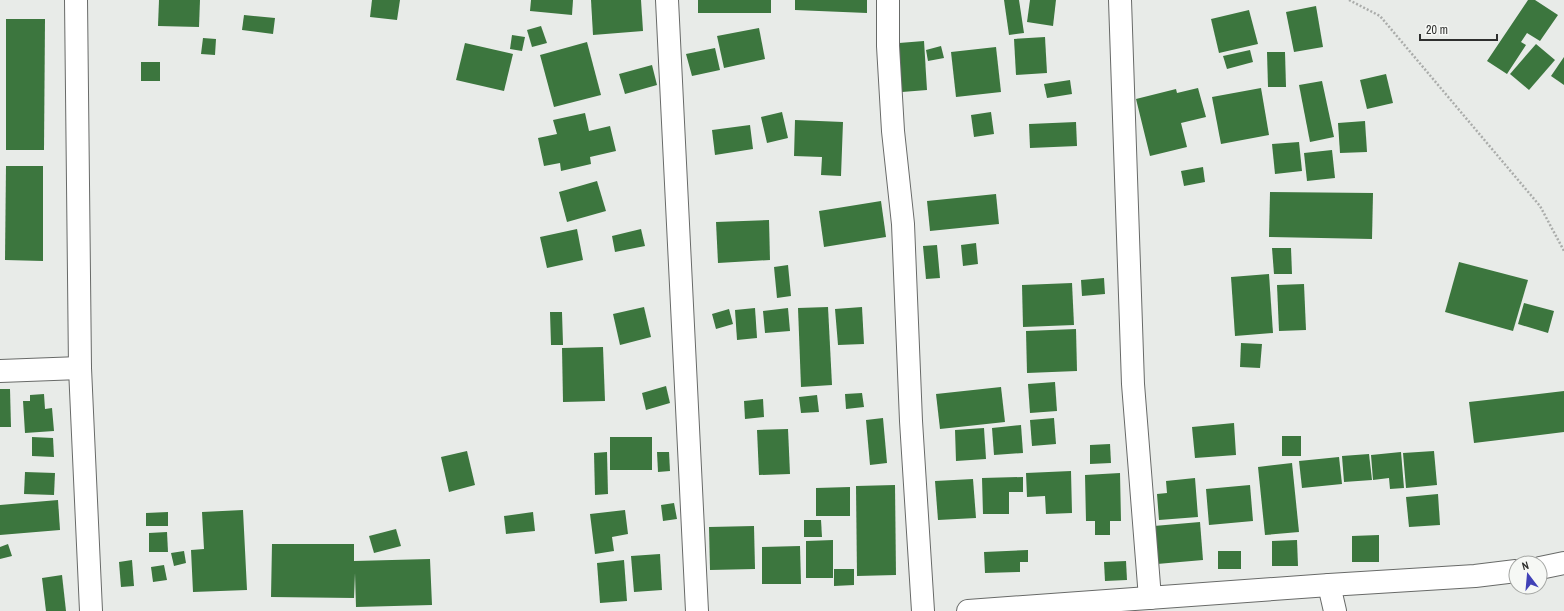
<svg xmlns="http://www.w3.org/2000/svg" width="1564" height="611" font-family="'Archivo Narrow',sans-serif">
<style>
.building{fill:#3c763e}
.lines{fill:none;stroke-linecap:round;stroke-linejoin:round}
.minor-casing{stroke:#686a68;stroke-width:24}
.path{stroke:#aaacaa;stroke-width:2.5;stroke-dasharray:2 2;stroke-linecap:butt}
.minor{stroke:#fff;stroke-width:22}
</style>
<rect width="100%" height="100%" fill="#e8ebe8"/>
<g class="building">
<polygon points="159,0 200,0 199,27 158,26"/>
<polygon points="372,0 400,0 397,20 370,17"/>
<polygon points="531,0 573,0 572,15 530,11"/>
<polygon points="591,0 641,0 643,31 593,35"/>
<rect x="698" y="0" width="73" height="13"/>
<polygon points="795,0 867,0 867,13 795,10"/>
<polygon points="1004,0 1019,0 1024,33 1009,35"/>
<polygon points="1030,0 1056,0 1053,26 1027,22"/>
<polygon points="1528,0 1535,0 1558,15 1540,41 1527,33 1521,42 1526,45 1507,74 1487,61"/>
<polygon points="1316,6 1323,47 1294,52 1286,12"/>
<polygon points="1249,10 1258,44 1219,53 1211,19"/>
<polygon points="244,15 275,18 273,34 242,30"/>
<polygon points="6,19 45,19 44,150 6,150"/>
<polygon points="541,26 547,43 532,47 527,30"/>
<polygon points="759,28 765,59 724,68 717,36"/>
<polygon points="512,35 525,37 522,51 510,49"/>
<polygon points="1045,37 1047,73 1016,75 1014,39"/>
<polygon points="203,38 216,39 215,55 201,54"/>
<polygon points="924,41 927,90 902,92 899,43"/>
<polygon points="587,42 601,95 554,107 540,55"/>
<polygon points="465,43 513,54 504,91 456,80"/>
<polygon points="1536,44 1555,60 1529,90 1510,74"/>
<polygon points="941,46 944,58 928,61 926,50"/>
<polygon points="996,47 1001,92 956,97 951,52"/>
<polygon points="715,48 720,70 692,76 686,54"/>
<polygon points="1250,50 1253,62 1227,69 1223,56"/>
<polygon points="1267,52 1285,52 1286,87 1268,87"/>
<polygon points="1564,57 1564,85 1551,76"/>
<rect x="141" y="62" width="19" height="19"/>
<polygon points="652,65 657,85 625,94 619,74"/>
<polygon points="1386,74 1393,103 1367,109 1360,80"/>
<polygon points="1070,80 1072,94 1047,98 1044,84"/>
<polygon points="1322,81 1334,137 1310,142 1299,85"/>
<polygon points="1198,88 1206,117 1181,123 1187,147 1150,156 1136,99 1176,89 1177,93"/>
<polygon points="1261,88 1269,135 1221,144 1212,97"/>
<polygon points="782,112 788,138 767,143 761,117"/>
<polygon points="991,112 994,134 974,137 971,115"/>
<polygon points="585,113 589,131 610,126 616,151 590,157 591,164 561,171 560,163 544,166 538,138 557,134 553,120"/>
<polygon points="795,120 843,122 841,176 821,175 822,157 794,156"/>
<polygon points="1365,121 1367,152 1340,153 1338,123"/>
<polygon points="1076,122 1077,146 1030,148 1029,124"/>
<polygon points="750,125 753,149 715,155 712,130"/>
<polygon points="1299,142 1302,171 1275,174 1272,144"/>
<polygon points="1332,150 1335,178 1307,181 1304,153"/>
<polygon points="6,166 43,166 43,261 5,260"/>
<polygon points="1203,167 1205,182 1184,186 1181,171"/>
<polygon points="597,181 606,211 567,222 559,192"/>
<polygon points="1270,192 1373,193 1372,239 1269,237"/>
<polygon points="996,194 999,224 930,231 927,201"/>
<polygon points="881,201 886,237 824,247 819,211"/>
<polygon points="769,220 770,260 718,263 716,222"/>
<polygon points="577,229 583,260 547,268 540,237"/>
<polygon points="641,229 645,246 615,252 612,236"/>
<polygon points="976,243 978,264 963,266 961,245"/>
<polygon points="937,245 940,278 926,279 923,246"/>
<polygon points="1272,248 1291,248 1292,274 1274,274"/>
<polygon points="1459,262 1528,280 1513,331 1445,312"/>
<polygon points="788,265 791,296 777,298 774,267"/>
<polygon points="1269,274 1273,333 1235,336 1231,277"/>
<polygon points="1104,278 1105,294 1082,296 1081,280"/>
<polygon points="1072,283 1074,325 1023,327 1022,285"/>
<polygon points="1304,284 1306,330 1279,331 1277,285"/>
<polygon points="1524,303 1554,311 1548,333 1518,324"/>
<polygon points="644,307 651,337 620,345 613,314"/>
<polygon points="828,307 832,385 801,387 798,308"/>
<polygon points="862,307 864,344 838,345 835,309"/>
<polygon points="755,308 757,338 737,340 735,310"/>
<polygon points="788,308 790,331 765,333 763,311"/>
<polygon points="729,309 733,324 716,329 712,314"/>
<polygon points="550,312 562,312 563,345 551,345"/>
<polygon points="1076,329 1077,371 1027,373 1026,331"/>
<polygon points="1241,343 1262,344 1260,368 1240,367"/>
<polygon points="603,347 605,401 563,402 562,348"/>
<polygon points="1055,382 1057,411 1030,413 1028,384"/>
<polygon points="666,386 670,403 646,410 642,393"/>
<polygon points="1001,387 1005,422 940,429 936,394"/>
<polygon points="0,389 10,389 11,427 0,427"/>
<polygon points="1564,391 1564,432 1474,443 1469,402"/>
<polygon points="862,393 864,407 846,409 845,394"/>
<polygon points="44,394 45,409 52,408 54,431 25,433 23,401 30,401 30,395"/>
<polygon points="817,395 819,412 801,413 799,397"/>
<polygon points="763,399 764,417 745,419 744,401"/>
<polygon points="883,418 887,463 870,465 866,420"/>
<polygon points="1054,418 1056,444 1032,446 1030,420"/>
<polygon points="1234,423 1236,455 1195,458 1192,427"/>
<polygon points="1021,425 1023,453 994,455 992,428"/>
<polygon points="984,428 986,459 956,461 955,430"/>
<polygon points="788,429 790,474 759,475 757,430"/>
<rect x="1282" y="436" width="19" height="20"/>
<polygon points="32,437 53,438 54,457 32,456"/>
<rect x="610" y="437" width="42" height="33"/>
<polygon points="1110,444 1111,463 1090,464 1090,445"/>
<polygon points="467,451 475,485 449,492 441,457"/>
<polygon points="1434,451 1437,485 1406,488 1403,453"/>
<polygon points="607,452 608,494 595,495 594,453"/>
<polygon points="657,452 669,452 670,471 658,472"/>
<polygon points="1401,452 1404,488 1390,489 1389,478 1373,480 1371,455"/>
<polygon points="1369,454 1372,480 1344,482 1342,456"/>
<polygon points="1339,457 1342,484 1302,488 1299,461"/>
<polygon points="1292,463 1299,532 1265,535 1258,467"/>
<polygon points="1071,471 1072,513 1046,514 1045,496 1027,497 1026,473"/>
<polygon points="25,472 55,473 54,495 24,494"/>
<polygon points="1120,473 1121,521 1110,521 1110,535 1095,535 1095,521 1086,521 1085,475"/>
<polygon points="1023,477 1023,492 1009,492 1009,514 983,514 982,478"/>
<polygon points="1195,478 1198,517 1159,520 1157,494 1167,493 1166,481"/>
<polygon points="973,479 976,518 938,520 935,481"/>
<polygon points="895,485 896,575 857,576 856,486"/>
<polygon points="1250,485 1253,521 1209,525 1206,489"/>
<polygon points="850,487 850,516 816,516 816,488"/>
<polygon points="1438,494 1440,525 1409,527 1406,497"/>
<polygon points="58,500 60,530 0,535 0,505"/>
<polygon points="674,503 677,519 663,521 661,505"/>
<polygon points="243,510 247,590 193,592 191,550 204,549 202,512"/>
<polygon points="625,510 628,534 612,537 614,551 595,554 590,514"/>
<polygon points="168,512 168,526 146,526 146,513"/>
<polygon points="533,512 535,531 506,534 504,516"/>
<polygon points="804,520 821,520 822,537 804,537"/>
<polygon points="1200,522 1203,560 1157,564 1154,526"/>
<polygon points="754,526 755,569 710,570 709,527"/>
<polygon points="396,529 401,546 374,553 369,536"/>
<polygon points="167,532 168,552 149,552 149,533"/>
<polygon points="1379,535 1379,562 1352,562 1352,536"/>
<polygon points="833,540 833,578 806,578 806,541"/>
<polygon points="1297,540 1298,566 1272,566 1272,541"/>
<polygon points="8,544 12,556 0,559 0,547"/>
<polygon points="272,544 354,544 354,561 430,559 432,605 356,607 355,573 354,598 271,597"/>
<polygon points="800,546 801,584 762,584 762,547"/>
<polygon points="1028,550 1028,562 1020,562 1020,572 985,573 984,552"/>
<polygon points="184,551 186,563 174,566 171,553"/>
<rect x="1218" y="551" width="23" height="18"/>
<polygon points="660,554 662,590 634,592 631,556"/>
<polygon points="132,560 134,586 121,587 119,562"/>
<polygon points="624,560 627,601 600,603 597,563"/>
<polygon points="1126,561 1127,580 1105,581 1104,562"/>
<polygon points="164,565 167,580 153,582 151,567"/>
<polygon points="834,569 854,569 854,585 834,586"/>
<polygon points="62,575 66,611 46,611 42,578"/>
</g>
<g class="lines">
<g class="minor-casing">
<g id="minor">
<polyline points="76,0 80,368 91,611"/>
<polyline points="667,0 697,611"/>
<polyline points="888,0 888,46 893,131 903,224 911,421 923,611"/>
<polyline points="1120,0 1133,384 1150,598"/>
<polyline points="0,371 80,368"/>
<polyline points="1540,568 1564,563"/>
<polyline points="1329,585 1335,611"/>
<polyline points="968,611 1329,585 1475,576 1516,571"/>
</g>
</g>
<polyline class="path" points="1349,0 1380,16 1540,206 1564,251"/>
<use href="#minor" class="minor"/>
</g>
<g transform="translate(1528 575) rotate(344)"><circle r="19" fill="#f6f8f5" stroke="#a6a8a5"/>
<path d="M0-3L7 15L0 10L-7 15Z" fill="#4142b7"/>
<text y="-6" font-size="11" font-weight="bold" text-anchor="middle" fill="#2e2f2e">N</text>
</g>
<path d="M1420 34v6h77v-6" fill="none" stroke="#2e2f2e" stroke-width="2"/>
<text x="1426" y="34" font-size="12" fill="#2e2f2e" stroke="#f6f8f5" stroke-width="3" paint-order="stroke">20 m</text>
</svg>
